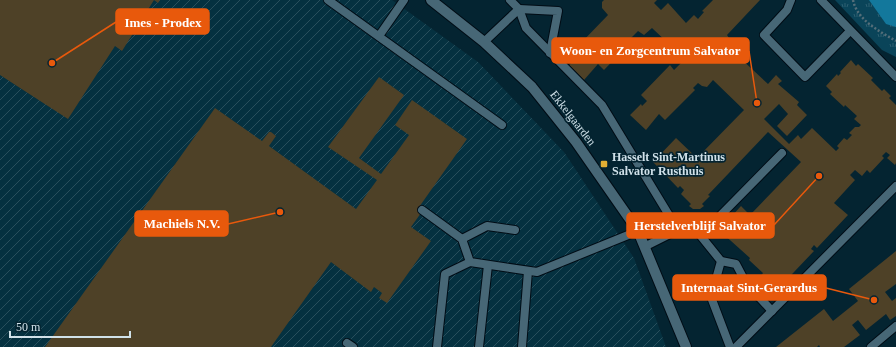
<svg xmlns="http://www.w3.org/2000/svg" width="896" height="347" font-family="Georgia,serif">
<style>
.industrial{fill:url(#industrial-furrows)}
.park{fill:url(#park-tufts)}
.water{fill:#13789c}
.building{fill:#4e4127}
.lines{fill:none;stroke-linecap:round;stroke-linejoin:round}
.lane-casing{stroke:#000c15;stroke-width:10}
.street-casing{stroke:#000c15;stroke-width:12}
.path{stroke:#546e79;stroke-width:2.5;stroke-dasharray:2 2;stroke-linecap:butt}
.lane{stroke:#476776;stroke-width:8}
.street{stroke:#476776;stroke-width:10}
.poi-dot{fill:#e2af34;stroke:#042431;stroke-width:1.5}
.labels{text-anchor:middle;stroke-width:3.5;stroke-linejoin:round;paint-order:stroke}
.street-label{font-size:12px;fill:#d0e1e9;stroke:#042431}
.poi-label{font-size:12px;font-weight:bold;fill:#d0e1e9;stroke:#042431;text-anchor:start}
.leader{fill:none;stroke:#e8590c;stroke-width:1.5}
.callout-dot{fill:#e8590c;stroke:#042431;stroke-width:1.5}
.callout{fill:#e8590c;stroke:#e8590c;stroke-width:1.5}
.callout-label{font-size:13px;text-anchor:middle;font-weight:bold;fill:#fff}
</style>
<defs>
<pattern id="industrial-furrows" width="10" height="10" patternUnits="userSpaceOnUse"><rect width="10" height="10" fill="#053140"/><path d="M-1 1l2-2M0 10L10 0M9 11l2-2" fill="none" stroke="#284f5c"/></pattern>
<pattern id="park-tufts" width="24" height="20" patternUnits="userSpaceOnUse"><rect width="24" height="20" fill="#0a4459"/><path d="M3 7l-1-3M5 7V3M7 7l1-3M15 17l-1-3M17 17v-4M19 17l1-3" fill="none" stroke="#2d5f71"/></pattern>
</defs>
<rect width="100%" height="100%" fill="#042431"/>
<polygon class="industrial" points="0,0 392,0 478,62 564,152 634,258 666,347 0,347"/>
<polygon class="park" points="835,0 896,0 896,57 882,50"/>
<polygon class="water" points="869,0 896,0 896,27 886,24"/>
<g class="building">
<polygon points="0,0 160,0 158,3 154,0 122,51 115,46 68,119 0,75"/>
<polygon points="604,0 657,0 654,3 661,10 668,3 686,23 694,15 698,19 704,12 702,11 713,0 760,0 727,35 733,44 729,50 737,57 738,56 768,84 776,75 782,81 778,84 799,102 797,105 807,115 787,136 777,126 788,114 779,104 764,119 789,144 798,135 801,139 812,128 836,151 839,148 837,146 844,138 847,140 852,135 849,133 855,127 859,127 861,125 854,119 857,116 845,105 844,107 830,94 832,92 826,86 837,74 838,76 841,73 840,72 851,60 856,66 858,64 873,78 871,80 882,91 884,89 891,96 889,98 896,105 896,163 895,165 887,158 890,155 886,152 882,156 884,158 870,173 867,170 862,176 855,170 850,175 855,180 834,203 848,215 817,248 814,245 811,249 814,251 775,292 760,277 763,273 749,260 750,258 721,232 731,222 733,224 736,221 731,217 741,206 750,215 801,162 768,132 708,195 710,196 702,204 704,206 700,209 693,209 689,206 691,204 681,194 684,190 680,186 678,188 653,162 676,138 697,158 744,110 713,80 707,87 702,86 698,83 693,88 695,90 665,120 659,114 646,130 630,115 641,104 642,106 647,101 641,95 670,65 674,70 681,63 673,55 681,46 675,40 670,45 652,28 644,35 638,31 631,38 633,40 604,70 598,64 584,80 569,65 584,51 578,46 608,15 602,8 602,2"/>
<polygon points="379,77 404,95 359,158 381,174 409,135 395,125 412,100 467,139 417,210 421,213 411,227 431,241 387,303 379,298 382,293 374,287 371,292 331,262 271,347 45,347 215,108 262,141 269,132 271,132 276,136 269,146 356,209 377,180 328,147"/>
<polygon points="896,251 896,284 885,292 892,301 896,298 896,316 890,320 886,314 866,330 858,320 852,325 860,335 844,347 820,347 819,345 817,347 776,347 824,309 833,321 858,301 849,289"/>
</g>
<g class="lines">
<g class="lane-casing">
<g id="lane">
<polyline points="328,0 502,125"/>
<polyline points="510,0 519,9 526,28 602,105 678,230"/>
<polyline points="791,0 787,10 764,35 805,77 850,31"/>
<polyline points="821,0 896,77"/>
<polyline points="379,36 404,0"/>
<polyline points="484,42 519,9 558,11 550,53"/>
<polyline points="422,210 462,239 470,262 537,272 638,231"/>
<polyline points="696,230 712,224 782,153"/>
<polyline points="462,239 487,226 515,230"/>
<polyline points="644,247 678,230 696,230 721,261 711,297 730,347"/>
<polyline points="721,261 736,264 746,283 772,311"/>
<polyline points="347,343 353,347"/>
<polyline points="437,347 445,274 470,262"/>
<polyline points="479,347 488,265"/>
<polyline points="522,347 528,271"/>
<polyline points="736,347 896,186"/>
<polyline points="871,347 896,326"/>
</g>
</g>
<g class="street-casing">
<polyline id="street" points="431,0 484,42 532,87 576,142 638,231 686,347"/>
</g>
<path class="path" d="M853 0C857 20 879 31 896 41"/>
<use href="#lane" class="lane"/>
<use href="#street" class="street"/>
</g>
<rect class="poi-dot" x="600" y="160" width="8" height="8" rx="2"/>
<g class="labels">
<g class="street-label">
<text transform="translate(573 118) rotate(52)" y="4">Ekkelgaarden</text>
</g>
<g class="poi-label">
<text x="612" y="161">Hasselt Sint-Martinus<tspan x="612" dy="14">Salvator Rusthuis</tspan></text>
</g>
</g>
<path class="leader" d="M52 63L116 22M757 103L749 51M280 212L228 224M819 176L774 225M874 300L826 288"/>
<g class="callout-dot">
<circle cx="52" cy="63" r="4"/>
<circle cx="757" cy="103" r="4"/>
<circle cx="280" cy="212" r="4"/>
<circle cx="819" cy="176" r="4"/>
<circle cx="874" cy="300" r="4"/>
</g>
<g class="callout">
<rect x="116" y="9" width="93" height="25" rx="4"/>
<rect x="552" y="38" width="197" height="25" rx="4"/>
<rect x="135" y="211" width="93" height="25" rx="4"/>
<rect x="627" y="213" width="147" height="25" rx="4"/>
<rect x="673" y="275" width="153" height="25" rx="4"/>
</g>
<g class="callout-label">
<text x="163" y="27">Imes - Prodex</text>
<text x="650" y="55">Woon- en Zorgcentrum Salvator</text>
<text x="182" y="228">Machiels N.V.</text>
<text x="700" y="230">Herstelverblijf Salvator</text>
<text x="749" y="292">Internaat Sint-Gerardus</text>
</g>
<path d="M10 331v6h120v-6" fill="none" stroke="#d0e1e9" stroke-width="2"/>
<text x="16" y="331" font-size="12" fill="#d0e1e9" stroke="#042431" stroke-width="3" paint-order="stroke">50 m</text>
</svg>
